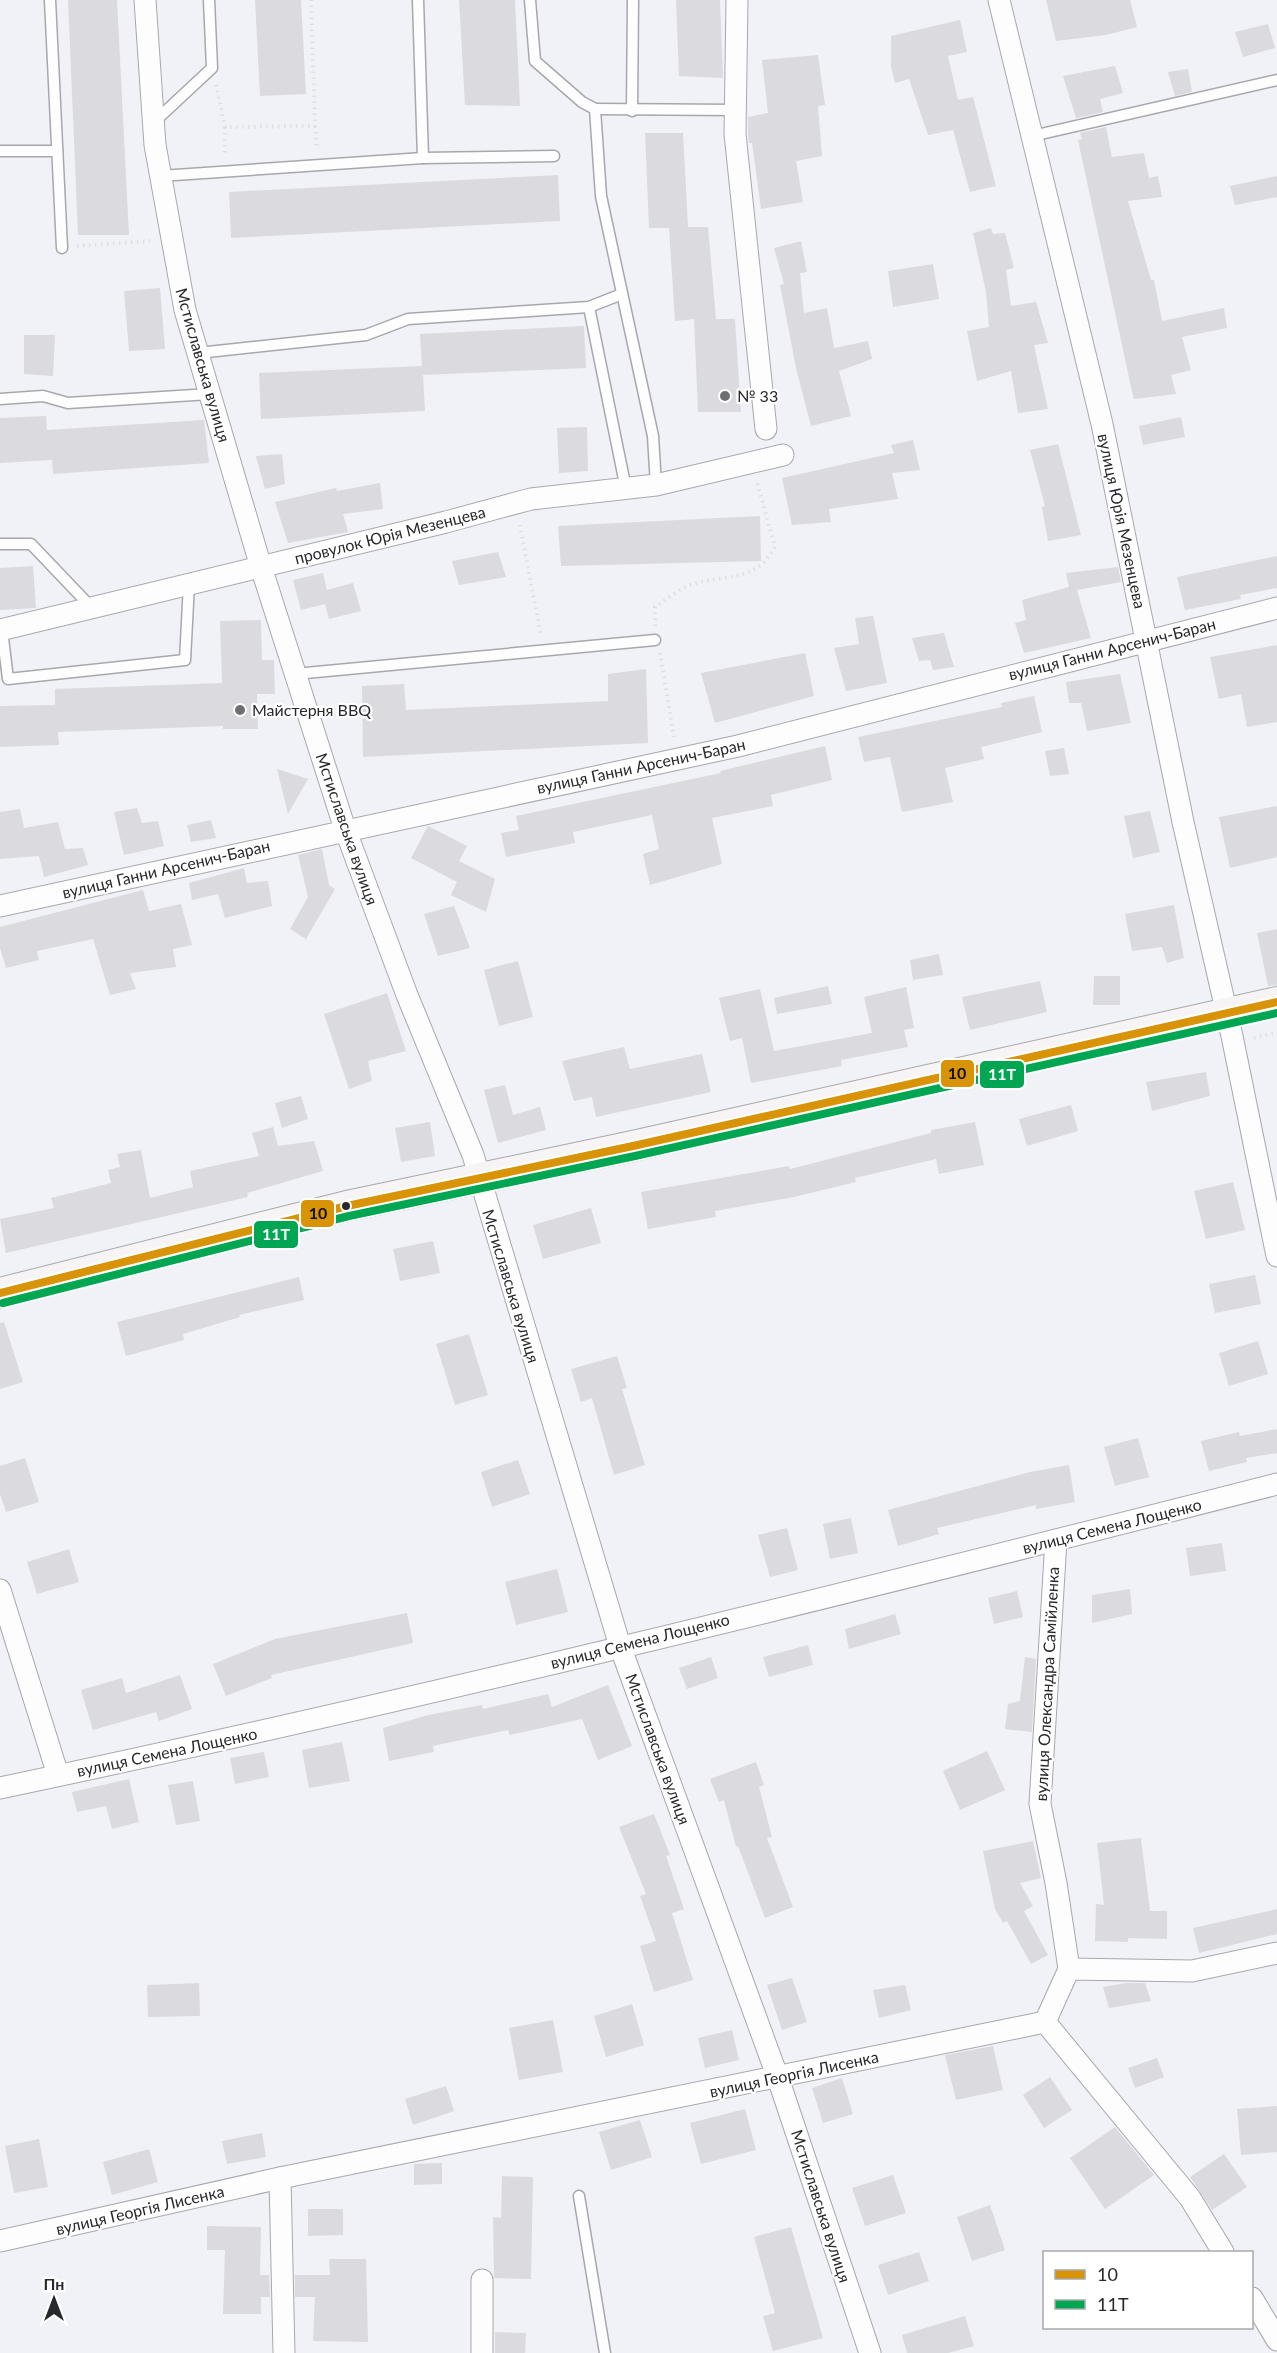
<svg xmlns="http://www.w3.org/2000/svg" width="1277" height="2353" font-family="Lato,sans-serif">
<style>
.building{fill:#dadadf}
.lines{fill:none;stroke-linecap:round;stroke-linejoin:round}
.lane-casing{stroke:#a7a8ac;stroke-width:13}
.street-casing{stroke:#a7a8ac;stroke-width:23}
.secondary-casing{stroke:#a7a8ac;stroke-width:32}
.path{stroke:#dfdfe1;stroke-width:4;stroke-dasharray:1.5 4.5;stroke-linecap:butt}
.lane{stroke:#fdfdfe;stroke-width:10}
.street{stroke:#fdfdfe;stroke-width:21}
.secondary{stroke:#f6f4f4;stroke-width:30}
.bus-1-casing{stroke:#fff;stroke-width:12}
.bus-2-casing{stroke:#fff;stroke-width:12}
.bus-1{stroke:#d89307;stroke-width:8}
.bus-2{stroke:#00a651;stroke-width:8}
.poi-dot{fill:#6e6f73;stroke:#fff;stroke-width:2}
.bus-dot{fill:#28292c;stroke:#fff;stroke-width:2}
.labels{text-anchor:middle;stroke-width:4.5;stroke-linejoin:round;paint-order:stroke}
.street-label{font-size:16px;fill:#28292c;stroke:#fff}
.poi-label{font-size:16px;fill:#28292c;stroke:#fff;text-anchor:start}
.line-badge{stroke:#fff;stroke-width:2}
.badge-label{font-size:16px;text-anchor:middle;font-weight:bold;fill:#fff}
.pale-badge-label{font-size:16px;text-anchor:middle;font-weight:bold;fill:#111}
</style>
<rect width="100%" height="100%" fill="#f1f2f8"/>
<g class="building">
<polygon points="68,0 117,0 129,235 78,235"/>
<polygon points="255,0 301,0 306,94 260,96"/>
<polygon points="459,0 515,0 520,106 465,105"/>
<polygon points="676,0 720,0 723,78 679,76"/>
<polygon points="1046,0 1130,0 1137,27 1106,35 1056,41"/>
<polygon points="960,20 967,52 948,56 958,100 973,97 996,186 970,192 953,130 928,135 909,79 895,83 891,67 891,36"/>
<polygon points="1268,24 1275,48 1243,57 1235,32"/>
<polygon points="818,55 825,105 818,106 822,156 796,161 803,202 761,209 752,143 749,143 748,133 748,117 768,113 762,60"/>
<polygon points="1115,66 1123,93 1100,99 1103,112 1076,118 1063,76"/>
<polygon points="1188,69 1192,92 1175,96 1168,72"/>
<polygon points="1106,127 1112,157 1144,153 1149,178 1158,176 1162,197 1128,201 1151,280 1154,280 1162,321 1224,308 1227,328 1182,337 1191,370 1171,375 1176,394 1134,399 1131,387 1078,140 1082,139 1080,133"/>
<polygon points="645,133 683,133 688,227 708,227 716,319 735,319 741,412 698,412 694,319 675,321 669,228 649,228"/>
<polygon points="558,175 560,221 231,238 229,192"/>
<polygon points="1277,176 1277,197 1235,205 1230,186"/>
<polygon points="991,228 993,234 1005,233 1014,268 1006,270 1011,306 1036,302 1048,343 1034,345 1048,409 1018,413 1011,371 977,381 967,331 989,327 986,292 973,233"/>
<polygon points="801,241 807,272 800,273 804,313 827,308 834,348 868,341 872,359 839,371 851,416 811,426 796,368 780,285 784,284 774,248"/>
<polygon points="933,264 939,299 893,307 888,271"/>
<polygon points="160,288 165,349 129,351 124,291"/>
<polygon points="584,326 586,368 423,375 425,411 261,419 259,373 422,366 420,334"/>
<polygon points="24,335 55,335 53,376 24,374"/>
<polygon points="46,416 47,430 204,420 209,463 53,474 52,460 0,463 0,418"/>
<polygon points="1181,417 1185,437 1143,445 1139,426"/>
<polygon points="587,427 588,471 559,473 557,428"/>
<polygon points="913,440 920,470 892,473 898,499 829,509 831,522 792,525 782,478 894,453 891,445"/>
<polygon points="1058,444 1081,535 1048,541 1042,507 1045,506 1030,450"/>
<polygon points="282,454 285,484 265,489 256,456"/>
<polygon points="380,483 383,509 343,514 348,532 288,543 275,502 336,488 337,491"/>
<polygon points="760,516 761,561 561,566 558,526"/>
<polygon points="498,552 506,577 459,585 452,561"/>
<polygon points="1277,556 1277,588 1240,595 1241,599 1185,610 1177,577"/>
<polygon points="33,566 36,608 0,610 0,568"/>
<polygon points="1118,567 1121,582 1077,590 1091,638 1024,653 1015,623 1026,620 1022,600 1069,587 1066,573"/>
<polygon points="323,573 327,590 353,583 361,611 329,619 325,604 301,610 293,580"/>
<polygon points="873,616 887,683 846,691 834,648 859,644 855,618"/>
<polygon points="261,620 262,660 274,660 275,694 257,694 258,729 223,729 223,726 58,732 59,745 0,747 0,706 55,705 55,689 222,683 220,621"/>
<polygon points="944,633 954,667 933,670 930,660 919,661 912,638"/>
<polygon points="1277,645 1277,722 1247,727 1241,694 1219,699 1210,657"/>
<polygon points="805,653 814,696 715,723 701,673"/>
<polygon points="646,669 648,743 363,757 362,686 404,684 406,710 608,701 608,674"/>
<polygon points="1120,674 1131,723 1087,731 1081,703 1069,703 1066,682"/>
<polygon points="1034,696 1042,732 981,747 984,759 945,768 953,802 902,812 890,757 864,762 858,737 1002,707 1001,703"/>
<polygon points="825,746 832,780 771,795 773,806 712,818 722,864 650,885 643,854 659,849 652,815 573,832 575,843 506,857 501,833 519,830 516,816 721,773 720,771"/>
<polygon points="1064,748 1069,774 1050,776 1045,751"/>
<polygon points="277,769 308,779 288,814"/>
<polygon points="1277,806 1277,857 1230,868 1219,817"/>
<polygon points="137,808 142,823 158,821 164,846 124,855 114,812"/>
<polygon points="20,809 24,828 58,822 65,849 83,848 88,865 44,877 39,856 0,859 0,812"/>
<polygon points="1150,811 1160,852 1133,858 1124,816"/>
<polygon points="211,820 216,838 191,842 187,825"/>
<polygon points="428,826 467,846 459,861 495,879 486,912 451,895 457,882 411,858"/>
<polygon points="322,849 329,885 335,889 306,939 290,929 308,897 298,855"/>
<polygon points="244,868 247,883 268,881 272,906 225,918 218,894 192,900 189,883"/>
<polygon points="143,890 149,911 181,904 192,945 173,949 176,967 130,973 136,989 110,995 93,939 37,951 39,960 6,968 0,948 0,927"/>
<polygon points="1174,905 1184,958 1167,963 1162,947 1132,951 1125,914"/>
<polygon points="454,906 470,948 438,956 424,914"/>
<polygon points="1277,929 1277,985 1268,986 1257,933"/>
<polygon points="939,954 943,975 913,980 910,960"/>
<polygon points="518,961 533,1017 499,1026 484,970"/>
<polygon points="1094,976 1120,976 1120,1005 1093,1005"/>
<polygon points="1040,981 1047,1012 970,1030 962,997"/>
<polygon points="828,986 832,1004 777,1014 774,998"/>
<polygon points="906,987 914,1028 904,1030 908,1047 841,1060 842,1066 751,1083 742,1038 730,1041 719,998 760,989 774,1051 872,1033 864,997"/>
<polygon points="387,993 406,1051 368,1061 372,1081 349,1089 324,1014"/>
<polygon points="624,1047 630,1069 702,1054 711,1092 596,1117 592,1097 574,1101 562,1061"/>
<polygon points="1206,1072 1210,1096 1152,1111 1146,1082"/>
<polygon points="505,1085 513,1115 540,1107 546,1130 498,1143 484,1090"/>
<polygon points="301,1096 308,1119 282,1128 275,1103"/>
<polygon points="1071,1105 1078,1131 1027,1146 1019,1119"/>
<polygon points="430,1122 435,1156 401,1162 395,1128"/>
<polygon points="975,1122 984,1165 939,1174 936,1159 855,1178 856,1182 794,1197 715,1211 716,1217 648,1229 641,1192 789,1166 790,1169 931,1133 931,1130"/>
<polygon points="273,1127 278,1146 314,1141 323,1171 247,1193 248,1197 6,1253 0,1219 54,1208 51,1198 111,1183 108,1170 120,1167 117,1154 141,1150 150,1198 193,1187 190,1171 259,1156 252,1133"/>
<polygon points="1233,1182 1245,1230 1206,1239 1194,1191"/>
<polygon points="591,1208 601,1243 543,1259 533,1225"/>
<polygon points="433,1241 440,1273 400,1281 393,1249"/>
<polygon points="1255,1275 1261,1304 1215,1313 1209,1284"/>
<polygon points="299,1277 304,1300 239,1315 240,1317 183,1334 184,1340 126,1356 117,1322"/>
<polygon points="4,1322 23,1382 0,1389 0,1323"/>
<polygon points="469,1334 488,1395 455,1405 436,1344"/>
<polygon points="1258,1341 1268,1374 1229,1386 1219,1353"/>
<polygon points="617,1356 627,1388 622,1389 645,1465 614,1475 592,1398 581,1402 571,1369"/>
<polygon points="1277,1429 1277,1453 1246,1458 1247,1462 1209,1471 1201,1441 1239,1432 1240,1436"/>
<polygon points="1138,1438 1149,1477 1115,1486 1104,1447"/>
<polygon points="25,1458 39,1502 6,1512 0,1494 0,1466"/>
<polygon points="518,1460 530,1494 492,1507 481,1472"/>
<polygon points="1069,1465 1075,1502 1036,1509 1036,1505 937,1528 939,1534 898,1546 888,1510 1030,1472"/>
<polygon points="851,1518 858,1553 830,1559 823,1524"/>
<polygon points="787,1528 798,1570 770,1577 758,1535"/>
<polygon points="1222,1543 1226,1571 1190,1576 1186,1548"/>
<polygon points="69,1549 79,1582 37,1594 27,1562"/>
<polygon points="557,1569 568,1612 516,1625 505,1582"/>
<polygon points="1130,1589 1132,1614 1092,1623 1092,1595"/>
<polygon points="1017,1591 1023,1617 994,1624 988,1598"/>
<polygon points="407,1613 413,1643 271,1675 272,1678 226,1696 213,1664 275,1639"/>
<polygon points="895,1614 901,1634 849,1649 845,1629"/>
<polygon points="808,1645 813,1665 769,1677 763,1657"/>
<polygon points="711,1657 718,1678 687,1689 679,1668"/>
<polygon points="1025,1657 1036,1659 1032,1732 1005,1729 1008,1704 1020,1701"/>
<polygon points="180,1675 192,1709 159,1721 156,1712 93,1730 81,1690 122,1678 126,1693"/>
<polygon points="608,1685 632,1746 598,1760 582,1719 510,1735 508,1730 433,1746 434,1752 389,1761 383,1728 428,1715 482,1705 483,1709 548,1694 552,1707"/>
<polygon points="342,1742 350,1781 309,1788 302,1750"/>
<polygon points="987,1751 1005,1790 960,1810 943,1771"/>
<polygon points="264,1752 269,1777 235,1784 230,1758"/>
<polygon points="756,1762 764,1785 759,1787 772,1837 767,1838 793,1907 765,1918 738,1846 736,1847 724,1800 719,1802 710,1779"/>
<polygon points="129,1779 139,1822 112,1829 106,1806 77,1812 72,1792"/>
<polygon points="193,1781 200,1821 176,1825 168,1785"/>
<polygon points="654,1814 670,1855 666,1856 684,1909 672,1913 693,1980 654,1992 640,1946 656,1941 640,1896 646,1894 619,1827"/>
<polygon points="1141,1838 1150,1911 1167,1911 1167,1939 1128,1938 1128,1942 1095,1941 1096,1904 1104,1905 1097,1843"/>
<polygon points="1033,1841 1041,1878 1020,1883 1033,1906 1024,1911 1048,1955 1031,1964 1007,1921 1003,1923 995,1909 983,1851"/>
<polygon points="1277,1909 1277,1934 1199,1953 1193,1928"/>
<polygon points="792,1978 807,2022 782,2030 767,1985"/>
<polygon points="199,1983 200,2016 148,2017 147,1985"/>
<polygon points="1126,1983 1145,1983 1151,2001 1109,2008 1103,1987"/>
<polygon points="905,1985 911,2010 879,2018 873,1990"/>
<polygon points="632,2004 644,2045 606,2057 594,2016"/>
<polygon points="553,2020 563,2072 519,2080 509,2028"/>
<polygon points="732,2030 739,2060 705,2068 698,2038"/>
<polygon points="993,2046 1003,2090 956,2100 945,2055"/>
<polygon points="1157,2058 1164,2077 1135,2088 1128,2068"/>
<polygon points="1050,2077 1072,2110 1044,2128 1023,2095"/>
<polygon points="842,2078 853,2114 823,2123 812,2088"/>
<polygon points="446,2086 454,2111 413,2125 405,2099"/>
<polygon points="1277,2106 1277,2152 1241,2155 1237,2109"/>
<polygon points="745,2109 756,2150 701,2164 690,2123"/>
<polygon points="640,2120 652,2157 611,2170 599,2132"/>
<polygon points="1115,2127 1154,2175 1105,2209 1070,2158"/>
<polygon points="262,2133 266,2157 227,2164 222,2141"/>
<polygon points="39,2139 48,2187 14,2193 5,2146"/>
<polygon points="149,2149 158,2182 112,2195 103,2162"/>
<polygon points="1224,2154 1247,2187 1212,2210 1190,2177"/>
<polygon points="442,2163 442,2184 414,2185 414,2164"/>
<polygon points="893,2175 906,2213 865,2226 852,2188"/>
<polygon points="502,2176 533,2177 531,2279 494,2278 493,2217 501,2218"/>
<polygon points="990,2205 1005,2250 972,2261 957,2217"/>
<polygon points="308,2209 343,2209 343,2235 308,2236"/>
<polygon points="207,2226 261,2227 260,2275 269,2275 270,2297 261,2297 261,2314 223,2314 225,2250 207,2250"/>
<polygon points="791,2227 823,2338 773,2351 763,2316 775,2313 754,2237"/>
<polygon points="919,2252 929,2281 888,2295 878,2265"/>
<polygon points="329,2259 366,2259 368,2342 313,2341 315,2297 295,2297 295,2275 330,2275"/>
<polygon points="965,2316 974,2346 948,2353 907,2353 902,2335"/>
<polygon points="495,2332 526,2333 525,2353 495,2353"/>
</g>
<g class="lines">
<g class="lane-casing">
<g id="lane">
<polyline points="50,0 62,248"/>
<polyline points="418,0 423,158"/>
<polyline points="530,0 535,61 582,102 595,109 601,196 653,436 656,485"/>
<polyline points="595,109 735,110"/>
<polyline points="632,111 633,0"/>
<polyline points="153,123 212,68 209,0"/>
<polyline points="1032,136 1277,80"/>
<polyline points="0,151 57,151"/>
<polyline points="160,176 423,158 554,156"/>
<polyline points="589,307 626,489"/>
<polyline points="198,353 366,335 408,319 589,307 622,294"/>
<polyline points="0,399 43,396 68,403 210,394"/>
<polyline points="0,544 31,544 92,608"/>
<polyline points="2,630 8,679 185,660 189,584"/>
<polyline points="295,674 655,640"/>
<polyline points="579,2196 605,2353"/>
</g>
</g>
<g class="street-casing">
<g id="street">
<polyline points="145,0 155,145 185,310 261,567 345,829 407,995 473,1155 620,1646 778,2078 870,2353"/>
<polyline points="737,0 735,134 766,429"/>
<polyline points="999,0 1102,424 1183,822 1232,1036 1277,1256"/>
<polyline points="0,630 446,522 531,499 656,485 783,455"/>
<polyline points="0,906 738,746 1277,608"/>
<polyline points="1056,1540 1040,1804 1056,1883 1069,1969"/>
<polyline points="0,1590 58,1775"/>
<path d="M0 1788C428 1698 853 1592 1277 1484"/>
<polyline points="1045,2022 1190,2198 1223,2252"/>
<polyline points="280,2178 284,2353"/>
<polyline points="0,2241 280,2178 1045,2022 1069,1969 1192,1971 1277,1953"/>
<polyline points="1252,2298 1277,2340"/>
<polyline points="482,2353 482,2280"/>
</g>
</g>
<g class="secondary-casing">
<polyline id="secondary" points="0,1293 347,1206 633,1146 1277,1002"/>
</g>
<g class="path">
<polyline points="216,85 225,127 315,126 311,0"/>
<polyline points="315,126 317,150"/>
<polyline points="225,127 225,156"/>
<polyline points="77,246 150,241"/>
<polyline points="520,525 541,636"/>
<path d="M655 626V607C666 600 678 590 690 585 724 574 756 583 775 547L757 482"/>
<polyline points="660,653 674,737"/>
<polyline points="1254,1038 1277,1032"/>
</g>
<use href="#lane" class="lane"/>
<use href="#street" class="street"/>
<use href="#secondary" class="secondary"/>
<g class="bus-1-casing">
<polyline id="bus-1" points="0,1293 347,1206 633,1146 1277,1002"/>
</g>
<g class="bus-2-casing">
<polyline id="bus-2" points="3,1303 349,1216 635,1156 1277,1013"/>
</g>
<use href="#bus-1" class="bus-1"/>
<use href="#bus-2" class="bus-2"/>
</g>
<g class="poi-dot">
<circle cx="725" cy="396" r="6"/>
<circle cx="240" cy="710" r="6"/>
</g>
<circle class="bus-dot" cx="346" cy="1206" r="5"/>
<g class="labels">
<g class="street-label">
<text transform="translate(203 365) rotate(74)" y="6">Мстиславська вулиця</text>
<text transform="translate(1122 521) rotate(78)" y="6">вулиця Юрія Мезенцева</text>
<text transform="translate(390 535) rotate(-14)" y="6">провулок Юрія Мезенцева</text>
<text transform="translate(1112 649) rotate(-14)" y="6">вулиця Ганни Арсенич-Баран</text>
<text transform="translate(641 766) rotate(-12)" y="6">вулиця Ганни Арсенич-Баран</text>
<text transform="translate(347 829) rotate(71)" y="6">Мстиславська вулиця</text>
<text transform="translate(166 869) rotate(-13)" y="6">вулиця Ганни Арсенич-Баран</text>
<text transform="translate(511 1286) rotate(73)" y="6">Мстиславська вулиця</text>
<text transform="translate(1112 1526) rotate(-14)" y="6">вулиця Семена Лощенко</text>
<text transform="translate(640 1641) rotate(-14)" y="6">вулиця Семена Лощенко</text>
<text transform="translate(1047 1684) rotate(-87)" y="6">вулиця Олександра Самійленка</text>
<text transform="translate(658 1749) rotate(70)" y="6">Мстиславська вулиця</text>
<text transform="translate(167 1752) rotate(-12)" y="6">вулиця Семена Лощенко</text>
<text transform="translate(794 2074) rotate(-12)" y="6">вулиця Георгія Лисенка</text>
<text transform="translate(821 2206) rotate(72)" y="6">Мстиславська вулиця</text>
<text transform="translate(140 2210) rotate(-13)" y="6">вулиця Георгія Лисенка</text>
</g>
<g class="poi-label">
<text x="737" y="402">№ 33</text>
<text x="252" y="716">Майстерня BBQ</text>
</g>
</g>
<g class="line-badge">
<rect x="940" y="1059" width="35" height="29" rx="6" fill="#d89307"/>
<rect x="979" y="1060" width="46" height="29" rx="6" fill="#00a651"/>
<rect x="300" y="1199" width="35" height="29" rx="6" fill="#d89307"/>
<rect x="253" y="1220" width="46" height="29" rx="6" fill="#00a651"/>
</g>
<g class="badge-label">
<text x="1002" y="1080">11Т</text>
<text x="276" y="1240">11Т</text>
</g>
<g class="pale-badge-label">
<text x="957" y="1079">10</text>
<text x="318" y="1219">10</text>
</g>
<rect x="1043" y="2251" width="210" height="78" fill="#ffffff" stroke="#a9a9ab" stroke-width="1.5"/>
<rect x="1055" y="2270" width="30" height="9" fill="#d89307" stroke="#a9a9ab" stroke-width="1.5"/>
<text x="1097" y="2281" font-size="18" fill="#28292c">10</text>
<rect x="1055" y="2300" width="30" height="9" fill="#00a651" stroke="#a9a9ab" stroke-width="1.5"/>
<text x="1097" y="2311" font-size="18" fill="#28292c">11Т</text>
<g transform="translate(54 2299)" stroke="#ffffff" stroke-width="4.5" paint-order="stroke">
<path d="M0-4.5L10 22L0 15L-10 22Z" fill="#28292c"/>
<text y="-9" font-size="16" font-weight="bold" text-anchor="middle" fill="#28292c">Пн</text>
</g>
</svg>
